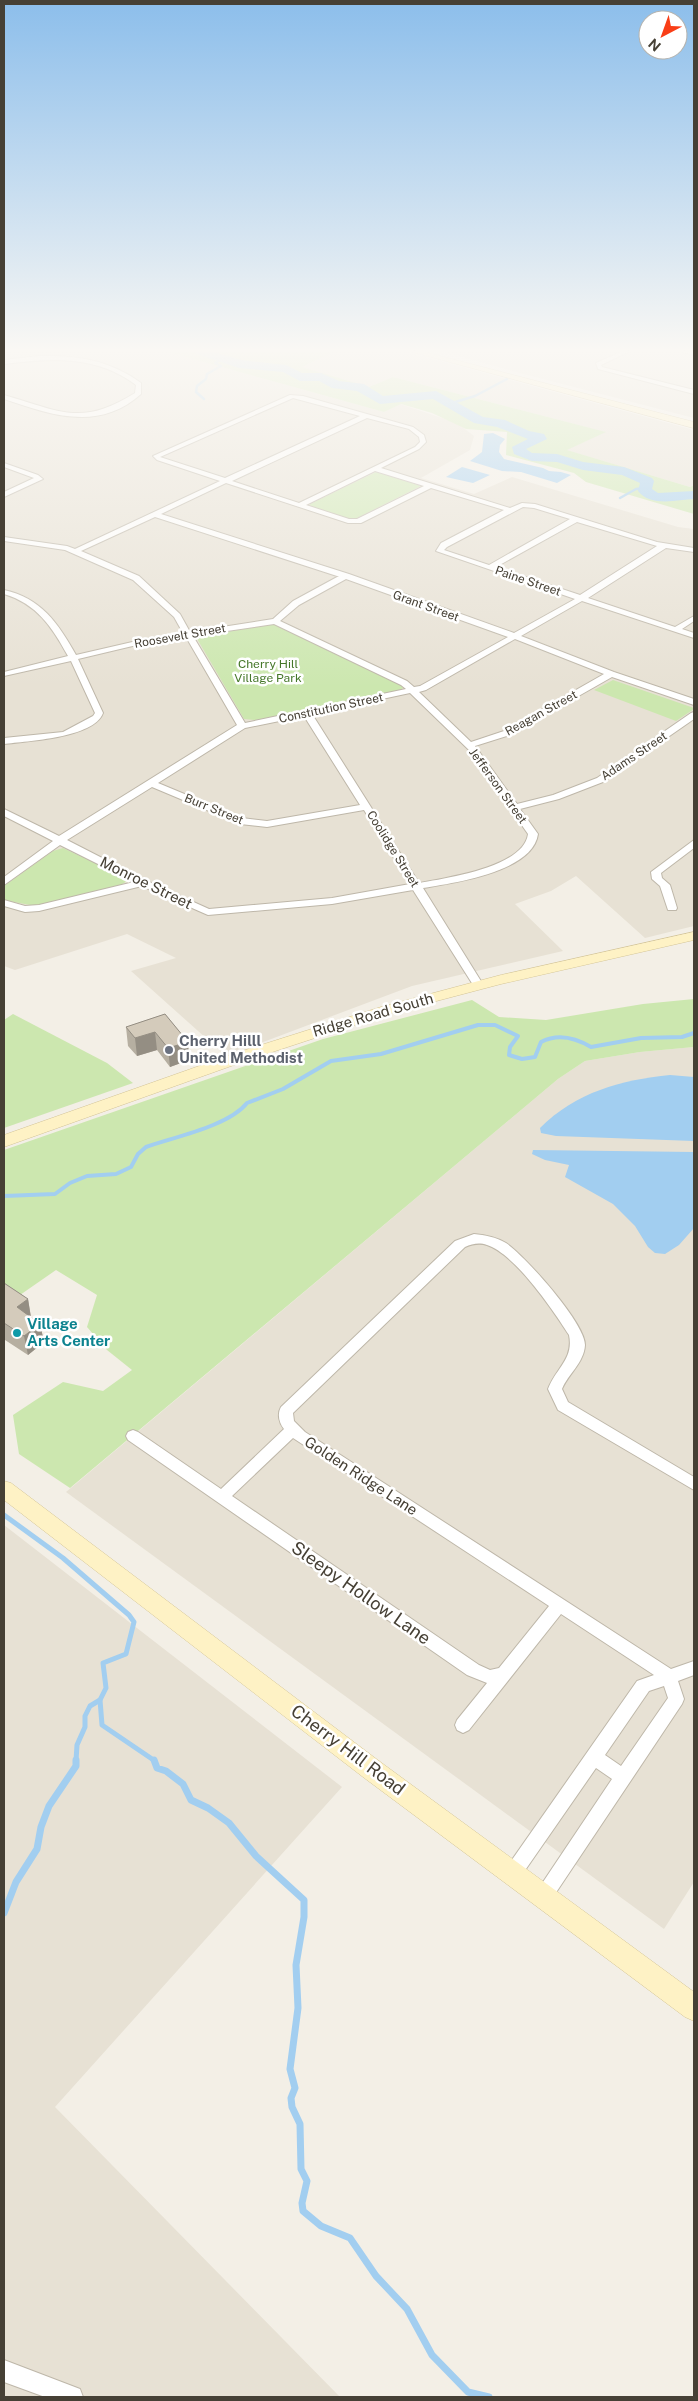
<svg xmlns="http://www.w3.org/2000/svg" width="698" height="2401" font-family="'Public Sans',sans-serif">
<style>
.residential{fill:#e7e1d4}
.green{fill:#cce7af}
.water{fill:#a2cef0}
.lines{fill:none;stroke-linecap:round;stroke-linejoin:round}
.stream-far3{stroke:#a2cef0;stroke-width:2.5}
.stream-far2{stroke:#a2cef0;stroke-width:4}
.stream-far1{stroke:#a2cef0;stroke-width:5}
.stream{stroke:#a2cef0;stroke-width:7}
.river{fill:#a2cef0;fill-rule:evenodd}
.street-casing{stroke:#beb7a9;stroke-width:2}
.secondary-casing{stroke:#d3c496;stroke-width:1}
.street{fill:#fff;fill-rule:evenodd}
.secondary{fill:#fef2c5;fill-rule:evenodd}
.wall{fill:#b6afa1}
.shaded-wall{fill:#948e83}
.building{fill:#d4cbbb;stroke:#948e83}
.worship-dot{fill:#6b7280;stroke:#fff;stroke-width:2}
.culture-dot{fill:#0f9aa8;stroke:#fff;stroke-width:2}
.labels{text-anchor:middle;stroke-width:5;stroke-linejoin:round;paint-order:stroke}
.far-street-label{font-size:12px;fill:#464035;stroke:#fff}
.far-park-label{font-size:12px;fill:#457729;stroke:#fff}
.street-label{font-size:15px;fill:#464035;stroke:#fff}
.worship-label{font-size:15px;font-weight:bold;fill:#5b616d;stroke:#fff;text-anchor:start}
.culture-label{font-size:15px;font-weight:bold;fill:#0d838f;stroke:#fff;text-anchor:start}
.near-street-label{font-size:18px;fill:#464035;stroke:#fff}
</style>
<rect width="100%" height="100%" fill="#f3efe6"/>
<g class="residential">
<polygon points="4,351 164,351 384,412 400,404 457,423 474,436 470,450 421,478 474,494 512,477 678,527 694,529 694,926 645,938 576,876 551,891 515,904 563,951 412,986 226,1056 131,971 176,958 127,934 15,970 4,966"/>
<polygon points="335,351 403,351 694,430 694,485 690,487 566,450 605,432 393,377 369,387 301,367"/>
<polygon points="440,351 694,351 694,418 520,373"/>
<polygon points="694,1047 694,1882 664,1929 66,1492 558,1079 585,1061 640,1052"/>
<polygon points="4,1525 342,1787 55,2107 340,2397 4,2397"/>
</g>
<g class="green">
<polygon points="164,351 335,351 302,367 369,387 393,377 606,432 567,450 690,487 694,485 694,514 586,482 574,473 506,455 507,432 466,429 432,413 401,404 384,412"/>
<polygon points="376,472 421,486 355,519 347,519 310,507 310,504"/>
<polygon points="274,624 402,686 403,688 397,692 255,720 244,719 196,637"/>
<polygon points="613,680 694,708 694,709 676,721 594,690"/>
<polygon points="63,848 124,877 127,881 119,886 35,906 4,900 4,886 53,851"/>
<polygon points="694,999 694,1047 640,1052 585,1061 558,1079 70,1488 19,1454 13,1415 63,1382 103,1391 132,1370 107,1350 87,1327 97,1295 56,1270 20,1295 4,1285 4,1150 323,1039 472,1000 499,1017 546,1020 643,1004"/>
<polygon points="13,1014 107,1063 133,1083 4,1128 4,1020"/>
</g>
<g class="water">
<polygon points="493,433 505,439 500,445 499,452 504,459 543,468 549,471 561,472 571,475 557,483 521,472 502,471 470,461 482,452 484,434"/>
<polygon points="462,467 490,475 473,483 446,477"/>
<path d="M670 1075 694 1077V1141L556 1136 541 1133 540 1128C576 1092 621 1080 670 1075Z"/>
<polygon points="533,1150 694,1152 694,1228 679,1245 665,1254 655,1253 648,1247 635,1226 613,1204 565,1177 569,1165 545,1160 532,1154"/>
</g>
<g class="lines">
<g class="stream-far3">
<polyline points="204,399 196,392 197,386 206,379 207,374 221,366 215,363 222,359"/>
<polyline points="452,403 475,396 507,379"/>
<polyline points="620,498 636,489 645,488"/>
</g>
<path class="stream-far2" d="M4 1196 55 1194 70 1183 87 1176 116 1174 131 1167 138 1154 146 1147C174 1137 229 1126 247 1103L283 1089 331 1061 381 1054 478 1025H495L518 1036 510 1047 509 1055 522 1059 535 1057 541 1042C558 1033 576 1038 591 1047L641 1038 682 1037 694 1033"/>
<g class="stream-far1">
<polyline points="4,1515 63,1558 129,1615 134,1622 126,1654 103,1663 106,1688 100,1700 90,1706 85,1716 85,1727 77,1745 76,1761"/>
<polyline points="100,1700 102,1725 155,1761"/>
</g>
<g class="stream">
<polyline points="154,1760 157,1768 166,1771 183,1784 191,1800 208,1808 229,1823 256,1856 304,1900 304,1917 296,1965 298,2008 290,2069 295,2088 291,2098 292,2107 300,2124 301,2169 307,2181 302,2203 303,2211 321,2226 350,2238 376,2276 407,2309 432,2355 468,2392 489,2397"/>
<polyline points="4,1913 16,1882 37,1849 41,1827 49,1806 76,1766 76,1760"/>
</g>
<path class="river" d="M195 351H211L241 360 286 365 302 373H321L339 381 364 384 383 396 436 391 483 417 505 420 529 431 544 434 547 439 526 449 532 453 557 454 583 462 624 467 652 478 654 481 652 489 658 493 694 491V499C677 500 650 507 638 491L640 483 622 475 583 470 557 462 532 461 514 454 512 447 528 439 497 427 474 423 433 399 380 404 357 391 332 388 319 381H300L283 372 239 368 197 354Z"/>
<g class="street-casing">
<g id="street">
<polygon points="623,351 630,351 601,365 602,367 694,390 694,394 598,369 596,363"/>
<polygon points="681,351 694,351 694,355 682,352"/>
<path d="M39 356C77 355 110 360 141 383V394C99 432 51 415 4 399V395C60 411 81 427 135 393L136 385C96 355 51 358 4 364V360Z"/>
<path d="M290 395 303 396 413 427 424 435 426 442 419 449 381 468 510 508 522 503 535 504 657 542 694 548V552L666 548 588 598 675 627 694 616V621L682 629 694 633V638L582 601 521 636 614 672 694 699V705L612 677 510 735 475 746 517 804 553 795 597 778 691 713 694 712V719L603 782 559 799 520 809 538 834C533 872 453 883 423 888L484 986 483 988H475L413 890 332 904 208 915 142 886 39 911 25 912 4 906V900L25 906 39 905 134 882 60 845 4 885V877L53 841 4 816V809L59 836 237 725 186 637 141 644 78 659 103 713C94 738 27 741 4 744V738L63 732 93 716 95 713 71 661 4 676V672L68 656C52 627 37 604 4 594V590C41 598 58 623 76 655L141 640 183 633 174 617 133 580 65 550 4 541V537L67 546 75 549 220 481 157 460 153 456ZM293 398 360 416 225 478 160 457ZM367 418 409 429 419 437 420 442 415 447 299 503 232 481ZM375 471 424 486 357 519H349L306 505ZM226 483 348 523H361L431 488 504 510 441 543 436 551 575 599 514 633 349 574 161 514ZM523 507 534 508 570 519 489 565 444 550 447 547ZM155 517 337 576H339L293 601 273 619 190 632 180 614 139 576 81 551ZM577 522 657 546 580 595 496 567ZM346 579 508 637 420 686 414 687 407 681 280 621 299 605ZM274 624 401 685 406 689 245 723 193 636ZM515 639 604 674 504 731 471 742 419 692 426 690ZM410 693 470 751 528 834C524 867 447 878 419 883L312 714ZM304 716 360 805 267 821 242 818 158 783 245 728ZM152 787 240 824 267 827 364 810 410 884 332 898 209 909 147 881 67 840Z"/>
<polygon points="4,463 38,475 43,479 4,497 4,492 34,478 4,467"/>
<polygon points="694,840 694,848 661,873 662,878 670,885 677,908 676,910 668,910 660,886 652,879 651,872"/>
<path d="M474 1234C485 1235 496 1237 506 1243 525 1256 585 1323 585 1345 584 1363 568 1374 562 1389L568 1402 694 1477V1490L558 1410 548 1389C556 1368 574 1359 569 1335 553 1310 515 1254 487 1245 479 1242 472 1244 465 1247L293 1413 294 1421 305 1432 671 1669 694 1661V1675L678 1681 684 1699 682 1704 549 1903 543 1906 537 1903 534 1897 537 1891 612 1779 596 1768 519 1879 513 1882 507 1879 504 1873 507 1867 637 1681 654 1675 561 1614 469 1730 463 1733 457 1730 455 1725 457 1720 487 1683 467 1675 128 1440 126 1436 128 1432 133 1430 138 1432 221 1489 284 1429C279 1423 277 1414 281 1407L455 1241ZM293 1438 549 1606 499 1668 490 1670 479 1665 232 1496ZM664 1686 668 1698 621 1766 605 1755 649 1691Z"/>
<polygon points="4,2360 80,2389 83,2397 45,2397 4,2382"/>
</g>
</g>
<g class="secondary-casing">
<g id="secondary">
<polygon points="409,351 421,351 694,422 694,428"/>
<polygon points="694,932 694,940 501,984 391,1013 248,1060 4,1147 4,1135 236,1053 381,1007 501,975"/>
<polygon points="4,1481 11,1483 379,1761 694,1992 694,2021 685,2017 363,1777 4,1500"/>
</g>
</g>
<use href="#street" class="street"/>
<use href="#secondary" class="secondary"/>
</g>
<g class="wall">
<polygon points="165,1014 188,1042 189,1060 170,1067 157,1050 137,1056 128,1046 126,1027"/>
<polygon points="4,1283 28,1299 31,1317 40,1324 44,1342 28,1355 5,1340 4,1341"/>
</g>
<g class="shaded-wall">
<polygon points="155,1032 157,1050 137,1056 135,1038"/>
<polygon points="188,1042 189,1060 170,1067 168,1048"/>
<polygon points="28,1299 31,1318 17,1307"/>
<polygon points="40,1324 44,1342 28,1355 24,1336"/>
</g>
<g class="building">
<polygon points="165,1014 188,1042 168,1048 155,1032 135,1038 126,1027"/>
<polygon points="4,1283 28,1299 17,1307 40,1324 24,1336 4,1323"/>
</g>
<linearGradient id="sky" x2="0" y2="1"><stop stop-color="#8cbeeb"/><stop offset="0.51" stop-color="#faf8f4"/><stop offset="1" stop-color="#faf8f4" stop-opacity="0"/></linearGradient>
<rect width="698" height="687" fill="url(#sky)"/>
<circle class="worship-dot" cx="169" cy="1050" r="5"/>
<circle class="culture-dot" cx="17" cy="1333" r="5"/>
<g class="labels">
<g class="far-street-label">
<text transform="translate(528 581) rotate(19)" y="4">Paine Street</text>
<text transform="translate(426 606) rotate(20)" y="4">Grant Street</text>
<text transform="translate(180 636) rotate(-10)" y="4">Roosevelt Street</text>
<text transform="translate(331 708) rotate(-12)" y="4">Constitution Street</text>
<text transform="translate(541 713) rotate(-29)" y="4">Reagan Street</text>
<text transform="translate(634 756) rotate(-34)" y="4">Adams Street</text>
<text transform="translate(498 786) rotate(54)" y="4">Jefferson Street</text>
<text transform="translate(214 809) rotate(22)" y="4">Burr Street</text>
<text transform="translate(393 849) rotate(58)" y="4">Coolidge Street</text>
</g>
<g class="far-park-label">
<text x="268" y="668">Cherry Hill<tspan x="268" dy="14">Village Park</tspan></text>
</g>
<g class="street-label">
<text transform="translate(146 883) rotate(26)" y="5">Monroe Street</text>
<text transform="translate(373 1015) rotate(-16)" y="5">Ridge Road South</text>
<text transform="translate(361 1476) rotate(33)" y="5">Golden Ridge Lane</text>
</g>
<g class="worship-label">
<text x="179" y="1046">Cherry Hilll<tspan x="179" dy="17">United Methodist</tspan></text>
</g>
<g class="culture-label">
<text x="27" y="1329">Village<tspan x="27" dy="17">Arts Center</tspan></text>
</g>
<g class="near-street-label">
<text transform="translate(361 1593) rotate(35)" y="6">Sleepy Hollow Lane</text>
<text transform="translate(348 1750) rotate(37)" y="6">Cherry Hill Road</text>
</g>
</g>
<rect width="698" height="2401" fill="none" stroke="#464035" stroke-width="10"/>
<g transform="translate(663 35) rotate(221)"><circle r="24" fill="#ffffff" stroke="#b5b3ae"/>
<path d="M0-4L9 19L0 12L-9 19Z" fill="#f93e17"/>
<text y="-8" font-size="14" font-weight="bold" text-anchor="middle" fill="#464035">N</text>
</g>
</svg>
